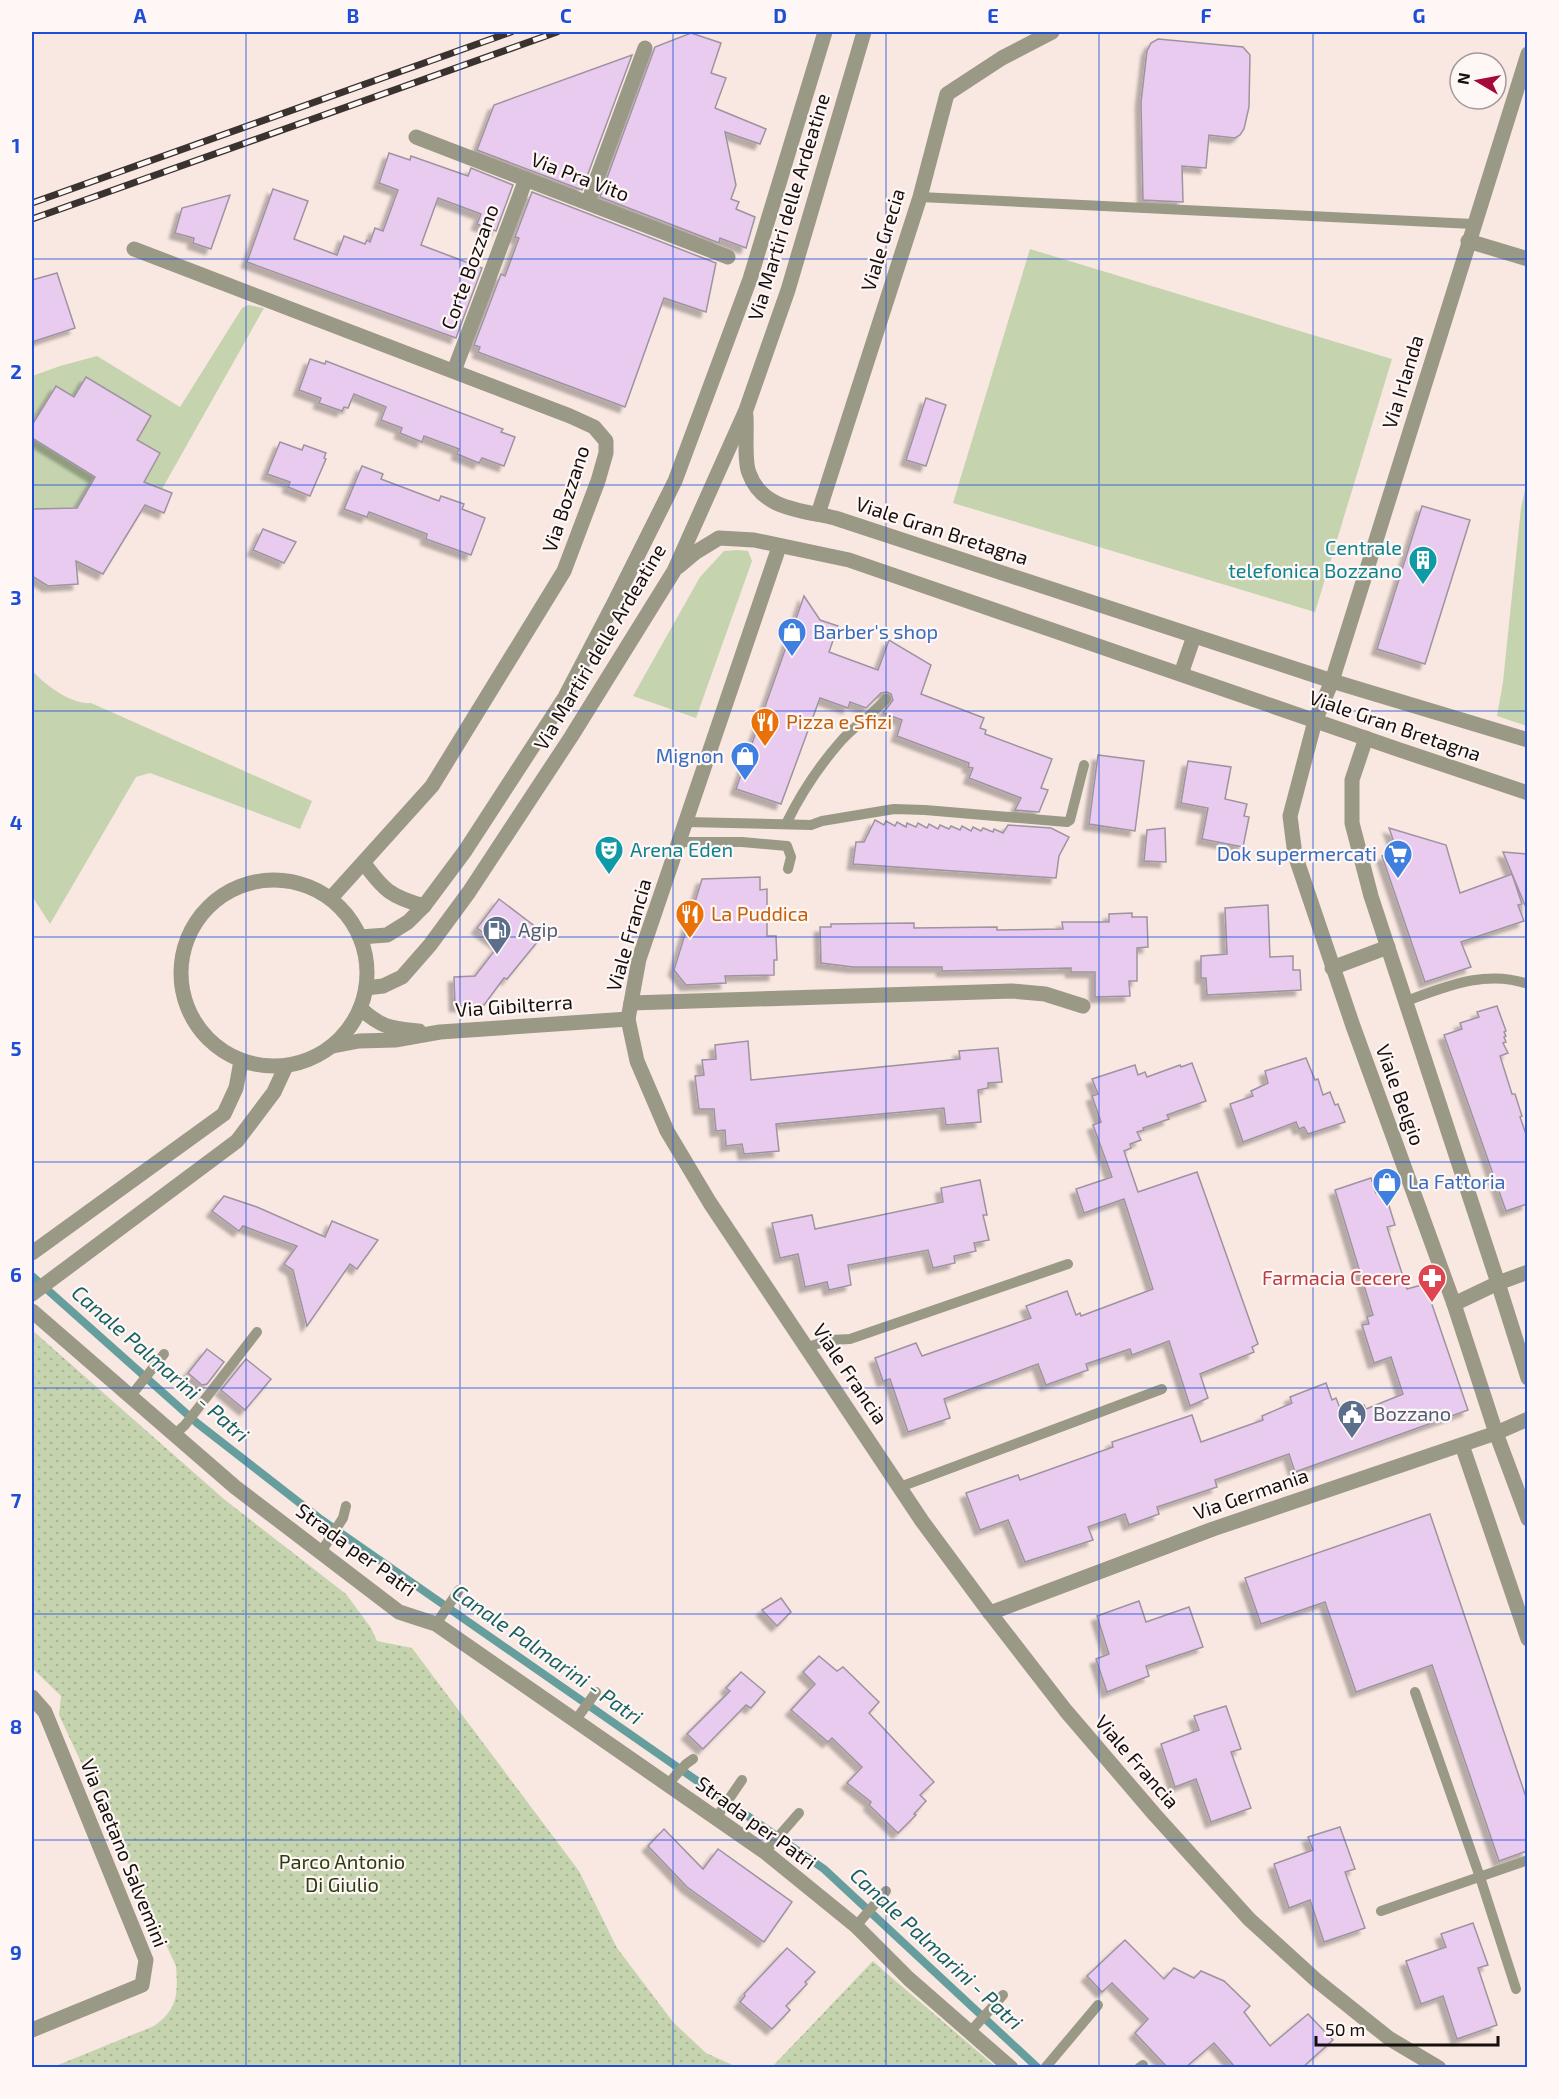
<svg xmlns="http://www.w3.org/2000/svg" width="1559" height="2099" font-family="'Exo 2',sans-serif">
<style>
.green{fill:#c5d4ae}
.park{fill:url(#park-dots)}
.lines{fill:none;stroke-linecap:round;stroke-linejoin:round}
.stream{stroke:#669e9e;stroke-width:8}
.building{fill:#e8cbef;stroke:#9d94a0;stroke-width:1.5;filter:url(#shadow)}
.service{stroke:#999986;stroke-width:10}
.minor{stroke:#999986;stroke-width:15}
.tertiary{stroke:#999986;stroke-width:15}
.rail-casing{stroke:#3a322f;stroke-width:7}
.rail{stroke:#fef7f5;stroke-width:4.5;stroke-dasharray:14;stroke-linecap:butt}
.grid{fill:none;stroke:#1d4ed8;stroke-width:1.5;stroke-opacity:0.55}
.labels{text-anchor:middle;stroke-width:4.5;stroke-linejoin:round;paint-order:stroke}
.street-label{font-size:20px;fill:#150f0d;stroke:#fef7f5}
.culture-label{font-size:20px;fill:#0d838f;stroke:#fef7f5;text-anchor:end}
.shop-label{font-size:20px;fill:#366cbe;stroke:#fef7f5;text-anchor:start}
.food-label{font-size:20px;fill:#c56008;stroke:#fef7f5;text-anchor:start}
.service-label{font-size:20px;fill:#4e5e75;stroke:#fef7f5;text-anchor:start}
.health-label{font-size:20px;fill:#be3a42;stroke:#fef7f5;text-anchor:end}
.park-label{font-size:20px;fill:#2d3c0e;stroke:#fef7f5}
.water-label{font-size:21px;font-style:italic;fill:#166263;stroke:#fef7f5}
.neatline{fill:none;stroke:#1d4ed8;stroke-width:2}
.grid-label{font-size:20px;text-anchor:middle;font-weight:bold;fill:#1d4ed8}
</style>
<defs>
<pattern id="park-dots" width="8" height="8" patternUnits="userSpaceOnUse" patternTransform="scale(1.5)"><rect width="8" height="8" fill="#c5d4ae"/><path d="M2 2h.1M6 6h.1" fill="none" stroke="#a8b594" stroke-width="1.8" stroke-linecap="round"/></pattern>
<filter id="shadow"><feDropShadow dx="-5.5" dy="5.5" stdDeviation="1.5" flood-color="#0004"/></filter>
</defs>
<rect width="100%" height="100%" fill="#f9e7e1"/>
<g class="green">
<polygon points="1030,249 1392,359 1315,612 953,503"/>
<polygon points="248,305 264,308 162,489 156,486 153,492 142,485 160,454 137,440 151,416 86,378 74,397 55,387 32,425 32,376 60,366 97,356 180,407 242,308"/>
<polygon points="32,438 95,477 77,508 53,519 32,506"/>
<polygon points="1527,480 1527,726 1497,716 1503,682 1521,508"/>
<polygon points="738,550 748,551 752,561 696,718 633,696 700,577 724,551"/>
<path d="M32 670C43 684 72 705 91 703L312 801 300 829 150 773 136 777 50 924 32 896Z"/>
</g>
<g class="park">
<path d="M32 1330 225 1500 346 1594 371 1628 377 1641 412 1648 579 1871 617 1948 673 2022 706 2053 737 2067H53L154 2026C178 2009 178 1994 176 1966L59 1715 61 1696 32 1668Z"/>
<polygon points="873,1961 884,1971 996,2067 772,2067"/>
</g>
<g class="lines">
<polyline class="stream" points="32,1276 197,1423 319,1518 824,1869 1038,2068"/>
</g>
<g class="building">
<polygon points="691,33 721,43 711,73 726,78 715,108 766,129 760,144 725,132 736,185 731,199 739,202 736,209 755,217 746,248 720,238 719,243 600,197 655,47"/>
<polygon points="1158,39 1243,47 1250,55 1249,107 1244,129 1240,135 1235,138 1209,135 1206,168 1182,166 1183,202 1143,200 1141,102 1147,51 1151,43"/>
<polygon points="632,55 582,190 477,150 494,105"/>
<polygon points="389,153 410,160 411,156 468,176 471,168 513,185 496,231 477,224 481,214 438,198 421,245 482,268 456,338 247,262 273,189 308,201 294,239 337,255 344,236 365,244 367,240 370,242 375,228 383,231 398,190 379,183"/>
<polygon points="532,192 716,263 706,312 664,298 625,407 478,352 480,347 474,345 501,274 505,276 519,238 515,237"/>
<polygon points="230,195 211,249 193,243 194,238 175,233 182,208"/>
<polygon points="57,273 75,328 32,342 32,280"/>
<polygon points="310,359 325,364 326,361 503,429 501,432 515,437 504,466 482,458 479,463 457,454 459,449 424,436 422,442 400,433 402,428 381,420 386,407 354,394 348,408 344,407 342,411 319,403 321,398 299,390"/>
<polygon points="86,377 151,416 137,440 160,453 144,482 172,493 164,513 145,505 103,574 76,561 78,584 48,586 32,576 32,509 77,508 95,477 32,438 32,425 56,386 74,397"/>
<polygon points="926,398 946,405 926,466 906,460"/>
<polygon points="280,442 302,450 304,445 326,453 324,458 326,459 310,496 288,487 290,482 267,474"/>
<polygon points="362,466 383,474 381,479 439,501 441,496 464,504 462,509 485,518 471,555 426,539 427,534 369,512 367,517 344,509"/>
<polygon points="1422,506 1470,520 1425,664 1377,649"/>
<polygon points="263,529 296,542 284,563 253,550"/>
<polygon points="804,596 820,620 838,626 829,652 878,670 889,640 931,665 921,694 984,718 980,728 986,730 985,734 1052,759 1041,788 1048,790 1039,812 1015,810 1021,798 969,778 973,768 968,767 969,763 897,736 902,720 883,713 893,700 891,694 887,692 881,693 866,708 850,702 848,708 820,698 781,804 736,789"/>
<polygon points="1098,755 1144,761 1135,831 1089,824"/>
<polygon points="1188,761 1231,767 1225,799 1247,804 1244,816 1249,817 1243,847 1202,839 1208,808 1181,803"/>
<polygon points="875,820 884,825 886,821 895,826 897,822 906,827 907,823 916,827 918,823 927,828 929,824 938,829 940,825 949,829 951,826 960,830 962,826 971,831 973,827 981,831 983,828 993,832 994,829 1003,833 1008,825 1051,828 1069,837 1059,856 1056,878 853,864 856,842 864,842"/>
<polygon points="1165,828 1166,862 1144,861 1147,830"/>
<polygon points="1389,828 1446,845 1460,893 1512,874 1522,904 1518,905 1524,921 1461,942 1471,967 1425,982 1382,856 1397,851"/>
<polygon points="1503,852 1527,854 1527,910"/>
<polygon points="760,877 760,890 767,889 767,936 776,936 777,960 774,960 774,975 725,976 726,983 686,985 674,970 702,879"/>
<polygon points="499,899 536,927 547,930 507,979 504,978 484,1005 455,1006 454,977 475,976 499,945 477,928"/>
<polygon points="1268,905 1270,957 1293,956 1293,970 1300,970 1301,990 1207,995 1206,978 1201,978 1201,956 1227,954 1225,908"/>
<polygon points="1132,913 1132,917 1147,917 1148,947 1137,948 1137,981 1129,981 1130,996 1095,997 1095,972 1071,972 1071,968 942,971 942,967 853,967 821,963 820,927 831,927 831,924 914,923 914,928 997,927 997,930 1063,929 1062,922 1109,922 1109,914"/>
<polygon points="1497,1006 1506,1031 1504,1032 1506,1036 1504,1037 1506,1042 1503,1043 1508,1053 1500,1056 1512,1094 1515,1094 1522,1116 1520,1117 1527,1137 1527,1204 1506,1211 1444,1035 1462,1029 1460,1023 1479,1017 1477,1012"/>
<polygon points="748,1041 751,1080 960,1059 959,1051 998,1048 1002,1082 988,1083 988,1088 978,1090 981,1122 946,1125 944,1108 776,1124 779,1151 744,1154 742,1144 726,1146 725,1130 716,1131 714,1109 699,1109 695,1076 704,1075 702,1060 716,1059 715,1045"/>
<polygon points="1306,1058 1315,1080 1318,1079 1323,1095 1330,1092 1335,1105 1338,1104 1345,1122 1308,1134 1304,1127 1299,1129 1296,1122 1243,1142 1230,1104 1253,1096 1251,1091 1268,1083 1265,1071"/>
<polygon points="1192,1063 1206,1101 1167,1115 1169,1119 1143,1128 1144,1130 1137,1132 1141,1140 1130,1144 1131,1148 1124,1151 1138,1192 1197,1172 1258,1344 1252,1347 1254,1352 1200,1374 1208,1398 1190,1406 1169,1341 1132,1355 1130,1349 1086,1364 1088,1370 1046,1385 1038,1364 944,1399 950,1418 908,1432 890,1379 883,1381 875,1358 916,1343 922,1356 1031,1318 1026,1306 1067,1291 1076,1315 1080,1313 1081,1316 1153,1289 1124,1199 1084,1213 1076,1189 1112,1177 1093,1125 1101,1122 1092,1096 1098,1094 1092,1079 1135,1065 1138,1075 1145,1072 1147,1077 1180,1065 1181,1067"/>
<polygon points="1371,1178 1376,1193 1384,1190 1395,1225 1387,1227 1407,1289 1425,1284 1468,1410 1295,1472 1289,1454 1215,1480 1217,1487 1157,1507 1159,1514 1129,1525 1125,1514 1088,1527 1093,1540 1025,1562 1008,1520 980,1530 966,1493 1018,1475 1020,1480 1113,1447 1112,1442 1192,1415 1201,1442 1263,1420 1262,1416 1292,1403 1290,1397 1326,1383 1332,1400 1336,1398 1342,1413 1364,1405 1366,1409 1403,1394 1391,1357 1374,1363 1362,1325 1369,1324 1367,1317 1373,1315 1335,1190"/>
<polygon points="980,1180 987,1215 983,1215 989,1240 974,1243 976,1251 954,1256 955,1263 933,1268 928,1250 848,1265 851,1285 829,1290 827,1282 805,1287 798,1254 780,1258 772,1223 812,1215 815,1229 943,1202 941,1188"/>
<polygon points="224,1196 257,1207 325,1237 332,1221 378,1240 357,1269 350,1264 307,1326 293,1270 284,1264 297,1246 243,1226 239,1231 212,1211"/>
<polygon points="207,1349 224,1362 207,1384 202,1385 188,1373"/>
<polygon points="246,1359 271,1379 245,1410 221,1390"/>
<polygon points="1430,1514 1527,1800 1527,1851 1499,1861 1432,1665 1356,1692 1325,1602 1261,1624 1245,1578"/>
<polygon points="781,1598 791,1612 777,1626 762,1610"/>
<polygon points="1139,1601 1146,1622 1189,1607 1203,1647 1146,1666 1149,1676 1107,1692 1096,1659 1109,1654 1097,1616"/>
<polygon points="819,1656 837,1671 843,1667 879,1702 869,1713 934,1782 920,1795 926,1801 914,1814 916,1815 898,1833 869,1805 871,1802 847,1783 862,1767 832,1738 828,1742 791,1710 815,1684 803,1672"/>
<polygon points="741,1672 765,1692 751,1708 746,1705 703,1749 687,1734 730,1691 726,1688"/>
<polygon points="1226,1706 1241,1749 1231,1752 1251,1808 1211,1822 1196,1779 1175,1787 1161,1744 1199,1730 1194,1716"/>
<polygon points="1340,1827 1355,1869 1345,1872 1365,1928 1324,1942 1310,1900 1289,1908 1274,1864 1313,1850 1308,1837"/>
<polygon points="664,1829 703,1869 718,1849 792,1902 764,1942 687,1887 648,1846"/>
<polygon points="1473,1923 1488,1965 1478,1968 1497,2025 1457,2039 1443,1996 1421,2004 1406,1961 1446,1947 1441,1934"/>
<polygon points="1125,1940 1164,1979 1174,1968 1194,1978 1201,1971 1224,1981 1250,2006 1244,2012 1270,2046 1308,2014 1333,2040 1303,2067 1235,2067 1214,2043 1186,2067 1167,2067 1135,2033 1148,2019 1112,1983 1102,1992 1087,1976"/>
<polygon points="787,1948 815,1972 805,1982 807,1984 786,2006 790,2010 772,2029 740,2002 745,1996 744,1994"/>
</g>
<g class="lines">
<g class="service">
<polyline points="920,197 1473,224"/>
<polyline points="686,822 811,825 822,821 894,809 925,810 1067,822 1070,820 1084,765"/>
<path d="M786 824C800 795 819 766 841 741 854 726 872 715 886 699"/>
<polyline points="679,842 742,842 787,846 791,857 788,869"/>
<path d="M1406 1001C1445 987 1486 969 1528 984"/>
<polyline points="807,1347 831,1340 850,1339 1068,1264"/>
<polyline points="130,1397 164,1354"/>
<polyline points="174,1435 185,1425 257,1332"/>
<polyline points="900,1487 1162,1389"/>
<polyline points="321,1552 343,1518 346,1506"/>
<polyline points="436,1624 459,1590"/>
<polyline points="1415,1692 1480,1877 1516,1989"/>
<polyline points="575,1721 596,1692"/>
<polyline points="667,1785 686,1764 693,1759"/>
<polyline points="716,1818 742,1780"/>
<polyline points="765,1852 799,1813"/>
<polyline points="1381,1911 1528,1860"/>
<polyline points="856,1926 886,1891"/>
<polyline points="970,2032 1003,1995"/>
<polyline points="1045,2068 1098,2005"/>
<polyline points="1139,2068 1143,2065"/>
</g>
<g class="minor">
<polyline points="1528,54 1332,681 1315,721 1290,816 1295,855 1353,1026 1454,1304 1496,1433 1528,1519"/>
<polyline points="416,137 728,257"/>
<polyline points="588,202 645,48"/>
<polyline points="1468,241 1528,259"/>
<polyline points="134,249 570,416 594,427 606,441 606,453 598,481 564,571 432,786 331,898"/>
<polyline points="454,371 526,179"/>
<polyline points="818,514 920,197 947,94 1002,58 1052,32"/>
<polyline points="1181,674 1194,636"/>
<polyline points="1366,738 1352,780 1352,823 1371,896 1498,1283 1528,1378"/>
<path d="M364 863C384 891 392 897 424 906"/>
<polyline points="1332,968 1388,947"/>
<polyline points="631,1003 1012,991 1045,994 1083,1006"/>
<polyline points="628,1019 639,959 779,547"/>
<polyline points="1454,1304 1498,1283 1528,1272"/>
<polyline points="32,1311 235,1487 399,1612 436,1624 765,1852 856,1926 909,1979 1011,2068"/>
<polyline points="1462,1445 1528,1639"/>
<polyline points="990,1613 1213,1529 1496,1433 1528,1419"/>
<polyline points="32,1697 45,1712 146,1960 142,1985 32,2030"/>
</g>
<g class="tertiary">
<path d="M746 416C747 430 744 461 749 473 762 510 802 510 835 518L1332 681 1528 740"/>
<polyline points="678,567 696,552 719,538 754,540 849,560 1397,749 1528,793"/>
<circle cx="274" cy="973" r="93"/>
<polyline points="360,937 387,935 408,922 424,906 465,851 565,697 613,605 675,481 750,279 825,32"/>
<polyline points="366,988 383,986 402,977 430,945 469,892 571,737 674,571 746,410 788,290 864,32"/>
<path d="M360 1008C382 1028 390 1028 419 1031"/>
<polyline points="333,1046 359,1041 395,1040 440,1032 628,1019 637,1061 667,1131 710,1203 922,1521 990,1613 1066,1711 1155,1815 1249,1919 1316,1980 1390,2039 1439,2068"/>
<polyline points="32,1253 224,1114 236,1088 241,1061"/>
<polyline points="32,1294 237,1141 274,1092 286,1066"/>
</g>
<g class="rail-casing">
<g id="rail">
<polyline points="32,203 511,32"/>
<polyline points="32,219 557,32"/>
</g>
</g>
<use href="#rail" class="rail"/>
</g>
<path class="grid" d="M246 32V2068M460 32V2068M673 32V2068M886 32V2068M1099 32V2068M1313 32V2068M32 259H1528M32 485H1528M32 711H1528M32 937H1528M32 1162H1528M32 1388H1528M32 1614H1528M32 1840H1528"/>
<defs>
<g id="building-pin" transform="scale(1.5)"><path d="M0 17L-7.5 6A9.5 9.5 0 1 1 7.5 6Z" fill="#0f9aa8" stroke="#fef7f5"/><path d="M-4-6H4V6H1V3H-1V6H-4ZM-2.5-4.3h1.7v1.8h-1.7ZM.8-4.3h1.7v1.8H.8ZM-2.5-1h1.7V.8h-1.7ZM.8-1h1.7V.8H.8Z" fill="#fff"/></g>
<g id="shop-pin" transform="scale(1.5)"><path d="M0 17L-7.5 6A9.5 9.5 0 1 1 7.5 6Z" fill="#3f7fe0" stroke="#fef7f5"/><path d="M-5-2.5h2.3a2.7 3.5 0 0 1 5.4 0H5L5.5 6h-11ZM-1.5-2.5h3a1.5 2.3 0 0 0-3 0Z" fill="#fff"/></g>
<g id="restaurant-pin" transform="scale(1.5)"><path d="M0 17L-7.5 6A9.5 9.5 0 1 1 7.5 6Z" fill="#e8710a" stroke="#fef7f5"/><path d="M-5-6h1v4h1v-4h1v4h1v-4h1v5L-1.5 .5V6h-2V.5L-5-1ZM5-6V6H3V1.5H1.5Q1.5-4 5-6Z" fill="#fff"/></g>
<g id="theatre-pin" transform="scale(1.5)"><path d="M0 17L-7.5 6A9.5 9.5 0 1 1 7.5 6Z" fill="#0f9aa8" stroke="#fef7f5"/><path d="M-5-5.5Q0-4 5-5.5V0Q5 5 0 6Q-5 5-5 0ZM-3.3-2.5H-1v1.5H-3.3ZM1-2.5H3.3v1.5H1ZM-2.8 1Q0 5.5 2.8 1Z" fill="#fff"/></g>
<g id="supermarket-pin" transform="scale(1.5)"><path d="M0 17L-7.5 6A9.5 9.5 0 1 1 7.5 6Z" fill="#3f7fe0" stroke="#fef7f5"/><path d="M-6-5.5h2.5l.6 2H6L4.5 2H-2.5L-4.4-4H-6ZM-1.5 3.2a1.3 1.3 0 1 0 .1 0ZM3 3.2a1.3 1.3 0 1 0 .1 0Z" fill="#fff"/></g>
<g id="fuel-pin" transform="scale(1.5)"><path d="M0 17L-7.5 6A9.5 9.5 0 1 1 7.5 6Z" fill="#5c6f8a" stroke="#fef7f5"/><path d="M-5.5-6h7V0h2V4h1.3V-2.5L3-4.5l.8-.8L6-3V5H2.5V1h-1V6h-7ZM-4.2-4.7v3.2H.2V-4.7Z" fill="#fff"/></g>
<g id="pharmacy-pin" transform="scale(1.5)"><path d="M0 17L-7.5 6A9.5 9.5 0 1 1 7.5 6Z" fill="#e0444e" stroke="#fef7f5"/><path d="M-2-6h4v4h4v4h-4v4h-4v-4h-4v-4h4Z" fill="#fff"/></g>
<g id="civic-pin" transform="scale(1.5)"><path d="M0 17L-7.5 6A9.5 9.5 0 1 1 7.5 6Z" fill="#5c6f8a" stroke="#fef7f5"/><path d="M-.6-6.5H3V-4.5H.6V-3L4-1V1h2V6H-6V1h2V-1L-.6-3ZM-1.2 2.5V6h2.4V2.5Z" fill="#fff"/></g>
</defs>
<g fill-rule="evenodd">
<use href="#building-pin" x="1423" y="560"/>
<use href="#shop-pin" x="792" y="632"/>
<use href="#restaurant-pin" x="765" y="722"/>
<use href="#shop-pin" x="745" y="756"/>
<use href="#theatre-pin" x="609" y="850"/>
<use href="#supermarket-pin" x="1398" y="854"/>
<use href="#restaurant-pin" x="690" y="914"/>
<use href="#fuel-pin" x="497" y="930"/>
<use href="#shop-pin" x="1387" y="1182"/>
<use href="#pharmacy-pin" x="1432" y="1278"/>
<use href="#civic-pin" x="1352" y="1414"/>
</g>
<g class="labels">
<g class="street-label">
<text transform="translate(580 177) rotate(21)" y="7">Via Pra Vito</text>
<text transform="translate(789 207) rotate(-73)" y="7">Via Martiri delle Ardeatine</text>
<text transform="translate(883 240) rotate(-73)" y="7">Viale Grecia</text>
<text transform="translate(470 267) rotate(-70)" y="7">Corte Bozzano</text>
<text transform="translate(1403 382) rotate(-73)" y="7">Via Irlanda</text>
<text transform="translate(566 499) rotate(-72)" y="7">Via Bozzano</text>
<text transform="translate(942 531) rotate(18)" y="7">Viale Gran Bretagna</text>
<text transform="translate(600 647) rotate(-59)" y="7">Via Martiri delle Ardeatine</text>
<text transform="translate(1395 726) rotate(19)" y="7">Viale Gran Bretagna</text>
<text transform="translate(629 935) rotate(-74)" y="7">Viale Francia</text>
<text transform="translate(514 1006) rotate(-4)" y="7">Via Gibilterra</text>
<text transform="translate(1400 1095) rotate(70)" y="7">Viale Belgio</text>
<text transform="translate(850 1374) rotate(56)" y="7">Viale Francia</text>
<text transform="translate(1251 1494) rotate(-19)" y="7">Via Germania</text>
<text transform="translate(356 1550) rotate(36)" y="7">Strada per Patri</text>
<text transform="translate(1137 1762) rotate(49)" y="7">Viale Francia</text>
<text transform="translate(756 1823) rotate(36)" y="7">Strada per Patri</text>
<text transform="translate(124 1853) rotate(68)" y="7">Via Gaetano Salvemini</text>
</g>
<g class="culture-label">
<text x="1402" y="555">Centrale<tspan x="1402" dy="23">telefonica Bozzano</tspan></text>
<text x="630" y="857" text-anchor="start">Arena Eden</text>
</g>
<g class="shop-label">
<text x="813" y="639">Barber's shop</text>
<text x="724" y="763" text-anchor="end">Mignon</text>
<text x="1377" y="861" text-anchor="end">Dok supermercati</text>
<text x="1408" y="1189">La Fattoria</text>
</g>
<g class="food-label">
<text x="786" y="729">Pizza e Sfizi</text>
<text x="711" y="921">La Puddica</text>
</g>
<g class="service-label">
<text x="518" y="937">Agip</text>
<text x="1373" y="1421">Bozzano</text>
</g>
<g class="health-label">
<text x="1411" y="1285">Farmacia Cecere</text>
</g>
<g class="park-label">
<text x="342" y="1869">Parco Antonio<tspan x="342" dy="23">Di Giulio</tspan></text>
</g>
<g class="water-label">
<text transform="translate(160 1364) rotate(41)" y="7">Canale Palmarini - Patri</text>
<text transform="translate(547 1655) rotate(35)" y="7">Canale Palmarini - Patri</text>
<text transform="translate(936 1949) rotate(43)" y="7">Canale Palmarini - Patri</text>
</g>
</g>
<rect width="1559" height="2099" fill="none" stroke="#fef7f5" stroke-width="66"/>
<g transform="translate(1478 81) rotate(280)"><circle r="28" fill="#fef7f5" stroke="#a19a98" stroke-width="1.5"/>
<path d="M0-4.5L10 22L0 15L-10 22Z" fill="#a5093b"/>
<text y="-9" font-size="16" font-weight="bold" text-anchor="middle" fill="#150f0d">N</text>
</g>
<path d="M1316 2036v9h182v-9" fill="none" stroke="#150f0d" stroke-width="3"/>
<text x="1325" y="2036" font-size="18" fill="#150f0d" stroke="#fef7f5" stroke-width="4.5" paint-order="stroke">50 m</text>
<rect x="33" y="33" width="1493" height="2033" class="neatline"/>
<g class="grid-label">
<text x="140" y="23">A</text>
<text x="353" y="23">B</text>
<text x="566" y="23">C</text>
<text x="780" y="23">D</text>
<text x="993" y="23">E</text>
<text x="1206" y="23">F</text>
<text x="1419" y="23">G</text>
<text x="16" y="153">1</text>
<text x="16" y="379">2</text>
<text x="16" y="605">3</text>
<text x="16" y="830">4</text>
<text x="16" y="1056">5</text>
<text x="16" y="1282">6</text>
<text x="16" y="1508">7</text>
<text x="16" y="1734">8</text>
<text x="16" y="1960">9</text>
</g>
</svg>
